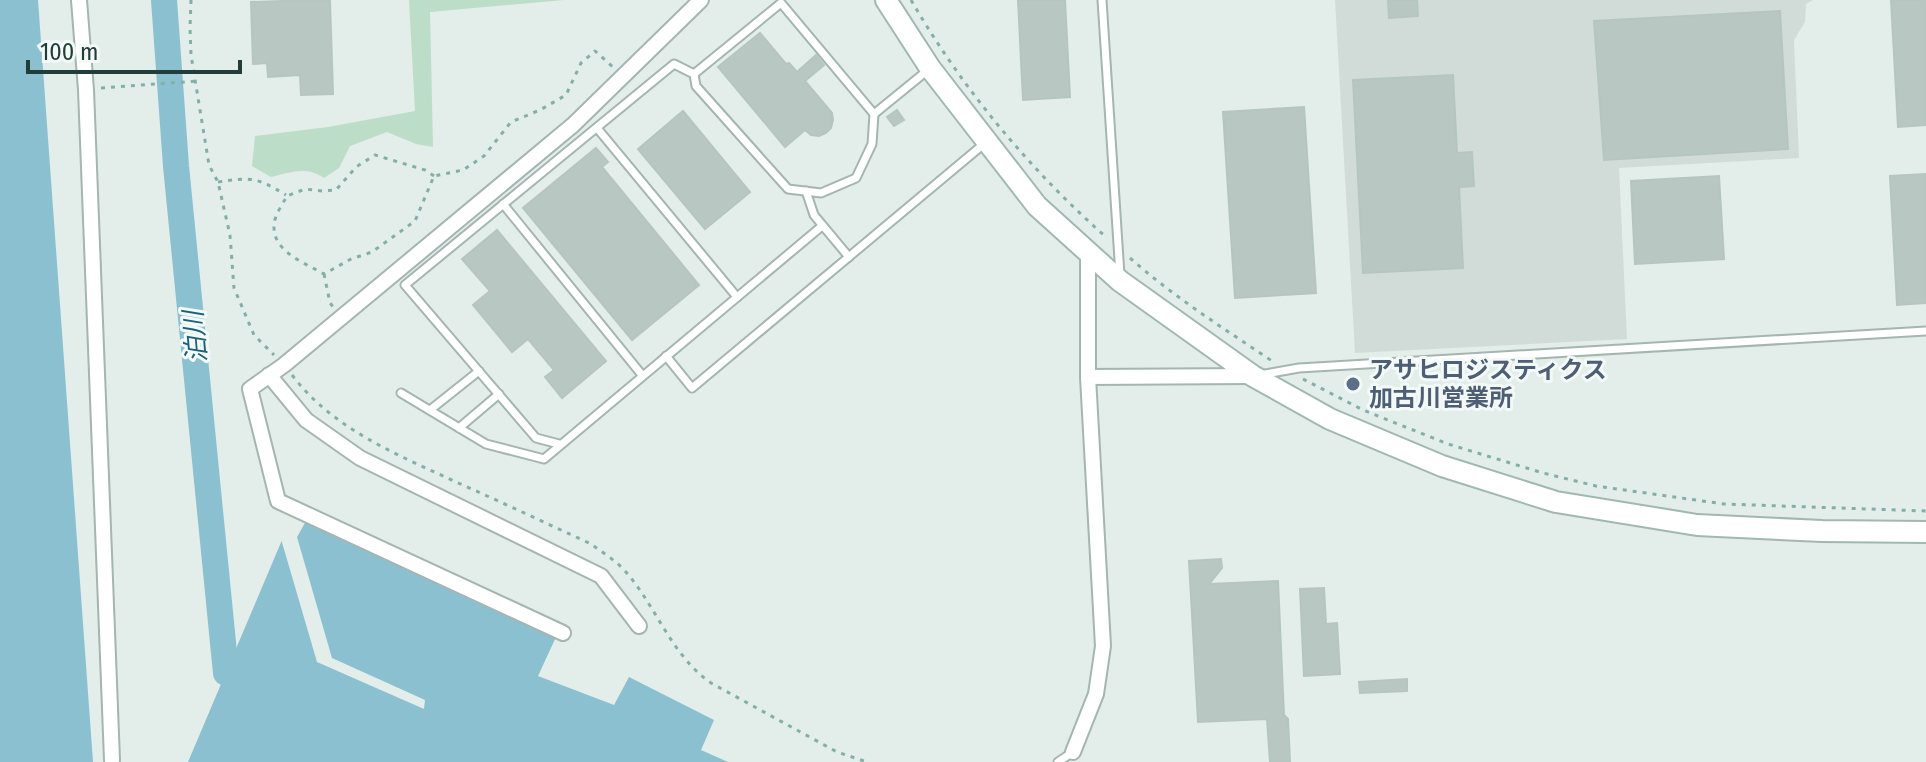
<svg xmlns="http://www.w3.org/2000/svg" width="1926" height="762" font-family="'Fira Sans Condensed','Noto Sans JP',sans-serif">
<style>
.built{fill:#d1dcd8}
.green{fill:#bcdec8}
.water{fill:#8bc0d1}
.pier{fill:#e3ede9}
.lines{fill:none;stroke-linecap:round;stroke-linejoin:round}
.river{stroke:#8bc0d1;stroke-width:26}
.building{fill:#b8c7c2;stroke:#b5c6c1;stroke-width:2}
.lane-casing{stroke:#a5b5b1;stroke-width:11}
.street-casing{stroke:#a5b5b1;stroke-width:18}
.secondary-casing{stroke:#a1b8b2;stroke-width:24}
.path{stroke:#83b0a6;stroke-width:3;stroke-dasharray:4 6;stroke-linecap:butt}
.lane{stroke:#fff;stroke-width:7}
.street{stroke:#fff;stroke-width:14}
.secondary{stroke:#fff;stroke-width:20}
.service-dot{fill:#5c6f8a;stroke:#f3f9f7;stroke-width:3}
.labels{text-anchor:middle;stroke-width:6;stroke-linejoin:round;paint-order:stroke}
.service-label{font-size:24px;font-weight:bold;fill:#4e5e75;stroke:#f3f9f7;text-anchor:start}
.water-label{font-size:26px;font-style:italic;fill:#1d627a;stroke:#f3f9f7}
</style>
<rect width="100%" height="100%" fill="#e3ede9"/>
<polygon class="built" points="1335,0 1813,0 1806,4 1805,22 1794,40 1799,158 1619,168 1627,339 1355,353"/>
<path class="green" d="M409 0H564L430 12 433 147 416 144 387 132 350 146 339 168 324 178C307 166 291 172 271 177L252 166 255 136 328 127 415 111Z"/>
<g class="water">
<polygon points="0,0 38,0 93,762 0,762"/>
<polygon points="306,521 556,637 538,676 614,705 629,677 714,720 701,750 728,762 188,762 282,540 296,539"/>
</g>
<polygon class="pier" points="297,537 332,658 425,700 424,709 317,662 281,539"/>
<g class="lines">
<polyline class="river" points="164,0 176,166 226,673"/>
</g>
<g class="building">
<polygon points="1018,0 1065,0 1070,97 1023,100"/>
<polygon points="1388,0 1417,0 1418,16 1389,18"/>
<polygon points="1891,0 1926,0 1926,125 1898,127"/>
<polygon points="283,1 330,1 333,94 301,95 300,75 268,77 267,63 253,64 251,2"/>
<polygon points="1780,11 1788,149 1604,160 1594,21"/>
<polygon points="760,33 786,64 789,63 797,72 816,55 824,65 805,81 832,113 833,120 831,128 826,133 819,136 811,135 805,130 785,147 718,67"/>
<polygon points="1453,75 1457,153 1472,152 1474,186 1459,187 1463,268 1363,273 1353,80"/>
<polygon points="1304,107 1316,293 1235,298 1223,112"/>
<polygon points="897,110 904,120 894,126 887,117"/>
<polygon points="683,111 750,192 705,229 638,149"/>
<polygon points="596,148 608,162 602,167 699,285 632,340 523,208"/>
<polygon points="1926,174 1926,303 1897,305 1890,176"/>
<polygon points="1719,176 1724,259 1635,264 1631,181"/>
<polygon points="497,230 606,361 562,398 545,377 554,370 528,339 512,352 473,305 490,291 462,259"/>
<polygon points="1221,559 1222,568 1209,584 1278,581 1284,715 1288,719 1290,762 1270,762 1267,719 1198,722 1189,561"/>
<polygon points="1324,588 1326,624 1337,623 1340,674 1304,676 1300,589"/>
<polygon points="1407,679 1407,691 1360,693 1359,682"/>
</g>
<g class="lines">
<g class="lane-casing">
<g id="lane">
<polyline points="1102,0 1120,275"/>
<polygon points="781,3 874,114 872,144 856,178 821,193 788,189 696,86 694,74"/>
<polyline points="874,114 928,70"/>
<polyline points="597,128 737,297"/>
<polyline points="806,191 814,215 849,257"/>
<polyline points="503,204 642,375"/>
<polyline points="666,356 692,388 985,143"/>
<polyline points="1259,375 1299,368 1926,331"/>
<polyline points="401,393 486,444 544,459 822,226"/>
<polyline points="430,410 479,371"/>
<polyline points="459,428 499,394"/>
<polyline points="559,444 536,438 405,285 674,64 694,74"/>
<polyline points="1058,762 1073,752"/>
</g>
</g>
<g class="street-casing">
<g id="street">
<polyline points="79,0 86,90 112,760"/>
<polyline points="269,375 306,420 360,458 601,576 639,626"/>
<polyline points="1088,377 1252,376"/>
<polyline points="563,633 278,501 250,389 284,365 573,125 701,0"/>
<polyline points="1073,752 1096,694 1103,646 1088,377 1088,252"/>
</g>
</g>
<g class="secondary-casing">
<polyline id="secondary" points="886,0 930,68 1037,206 1120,281 1253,376 1330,419 1442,466 1556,502 1697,525 1822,531 1926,532"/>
</g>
<g class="path">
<polyline points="191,0 190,28 191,55 209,165 218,182 230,235 234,288 254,335 274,355"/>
<path d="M911 0C962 88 1029 169 1106 237"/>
<polyline points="101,88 197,81"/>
<path d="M434 176 425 170 375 155 356 167 336 190 322 191 305 189 287 196C282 205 274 216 274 226 273 252 305 263 324 274L351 259 372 252 415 221 434 176 463 170 484 156 511 122 540 110 566 95 581 63 595 51 614 68"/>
<path d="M218 182C252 177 256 177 286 195"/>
<path d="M1130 258C1174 297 1223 328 1272 361"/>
<polyline points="324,274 330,303 334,308"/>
<path d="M292 375C333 429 396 454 456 482 501 502 546 523 591 544 602 552 615 560 625 571 657 607 670 654 711 683L837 752 867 762"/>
<polyline points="1303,379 1363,410 1448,444 1543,473 1596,486 1724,504 1926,511"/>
</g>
<use href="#lane" class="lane"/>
<use href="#street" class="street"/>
<use href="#secondary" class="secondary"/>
</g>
<circle class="service-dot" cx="1353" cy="384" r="8"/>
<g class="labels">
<g class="service-label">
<text x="1369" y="378">アサヒロジスティクス<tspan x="1369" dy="28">加古川営業所</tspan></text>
</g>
<g class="water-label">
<text transform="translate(195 337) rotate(-95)" y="9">泊川</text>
</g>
</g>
<path d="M28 60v12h212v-12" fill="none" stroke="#223e39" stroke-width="4"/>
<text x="40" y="60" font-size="24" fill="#223e39" stroke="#f3f9f7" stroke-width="6" paint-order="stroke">100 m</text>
</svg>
